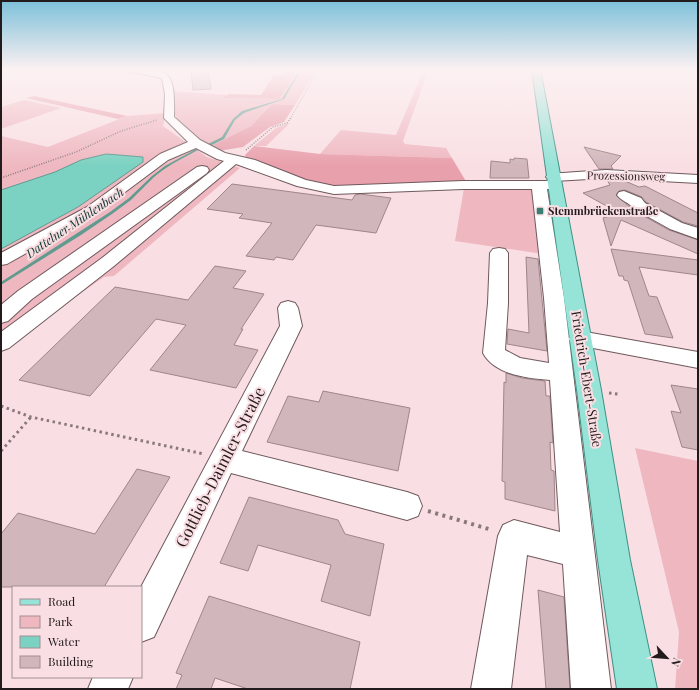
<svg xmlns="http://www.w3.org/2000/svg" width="699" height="690" font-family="'Playfair Display',serif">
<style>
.green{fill:#efb8c1}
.forest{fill:#e8a0ac}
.water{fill:#7bd2c2;stroke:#619b90}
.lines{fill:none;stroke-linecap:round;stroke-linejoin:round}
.stream{fill:#619b90;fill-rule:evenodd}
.building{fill:#d1b7bb;stroke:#9e8689}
.minor-casing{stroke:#6f595c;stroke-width:2}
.major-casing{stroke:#409185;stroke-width:2}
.path-far3{stroke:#8a797c;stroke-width:1;stroke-dasharray:1 1.5;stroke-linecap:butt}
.path-far2{stroke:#8a797c;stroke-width:1.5;stroke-dasharray:1 1.5;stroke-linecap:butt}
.path-far1{stroke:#8a797c;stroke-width:3;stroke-dasharray:2.5 3.5;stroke-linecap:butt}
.path{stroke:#8a797c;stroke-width:4;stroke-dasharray:3 4.5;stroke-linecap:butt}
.minor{fill:#fff;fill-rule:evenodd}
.major{fill:#96e3d7;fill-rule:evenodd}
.poi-dot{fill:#3b7f74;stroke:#f9dfe3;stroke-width:1.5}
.labels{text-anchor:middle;stroke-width:4;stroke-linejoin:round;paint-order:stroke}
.far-street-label{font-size:11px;fill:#231a1c;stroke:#f9dfe3}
.far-poi-label{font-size:11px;font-weight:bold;fill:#231a1c;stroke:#f9dfe3;text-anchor:start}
.far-water-label{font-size:12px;font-style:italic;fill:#0c3630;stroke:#f9dfe3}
.street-label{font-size:13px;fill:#231a1c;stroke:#f9dfe3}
.near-street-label{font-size:16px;fill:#231a1c;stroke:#f9dfe3}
</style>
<rect width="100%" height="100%" fill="#f9dfe3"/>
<g class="green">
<path d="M299 69H317L295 105 272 104 251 126 211 146C181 131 173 125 172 91L227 95 224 98 279 99Z"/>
<polygon points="424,69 429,69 403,141 405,144 446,148 452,158 320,154 341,130 396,135"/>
<polygon points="24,100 61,108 1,129 1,107"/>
<polygon points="166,113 163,126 207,157 240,168 114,276 104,277 1,348 1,136 48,147 127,116"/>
<polygon points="290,123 266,146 254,146 276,128"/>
<polygon points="537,187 543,254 455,241 464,188"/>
<polygon points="635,448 698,461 698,689 675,689 679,632"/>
</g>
<g class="forest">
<polygon points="289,69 299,69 279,99 223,98 229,94 261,95 273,76 283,74"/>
<polygon points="34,96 127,116 118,119 26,98"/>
<polygon points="272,104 295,105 284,122 270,127 243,147 218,151 211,146 251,126"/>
<polygon points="254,146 320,154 452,158 467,183 333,186 311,182 247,160 245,155"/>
</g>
<polygon class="water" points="106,154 143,157 143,162 78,207 1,249 1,190 55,172 81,160"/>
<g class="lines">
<g class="stream">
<polygon points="300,69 302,69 284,99 244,113 235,120 224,139 210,146 208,146 208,144 222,137 233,119 242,111 282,99"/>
<polygon points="196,149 198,150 172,164 163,170 154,177 131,200 112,214 81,235 1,285 1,282 110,212 129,198 152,176 165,166"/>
</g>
</g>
<g class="building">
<polygon points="208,70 211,89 193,90 191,71"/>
<polygon points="584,147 621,156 611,166 613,169 599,169"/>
<polygon points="514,158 527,159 529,178 490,178 491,161 510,163 510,159 514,160"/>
<polygon points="607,180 625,181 639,187 645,186 698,213 698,226 683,222 646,202 642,197 625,190 619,191 616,195 633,210 669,230 698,240 698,254 621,220 611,246 603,218 619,213 583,193 610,185"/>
<polygon points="232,184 352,200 355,195 360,194 391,198 376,233 316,225 293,260 276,257 274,260 246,256 272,223 239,218 243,214 207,209"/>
<polygon points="611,249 698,260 698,275 639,267 649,296 657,297 673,338 645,334 628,281 624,280 623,276 619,276"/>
<polygon points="526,257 538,259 547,351 507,344 508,329 529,333"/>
<polygon points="215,266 246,271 233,288 264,294 241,329 243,329 234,345 258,350 236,388 150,370 186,325 156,319 90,396 19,380 115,287 188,300"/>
<polygon points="506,373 522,378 545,381 546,396 550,396 553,443 550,442 551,470 554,471 555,511 505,499 505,482 502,481 504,382 506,383"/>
<polygon points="671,385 698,389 698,450 682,447 671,411 681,413"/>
<polygon points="323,391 410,408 398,471 267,442 288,396 319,402"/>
<polygon points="137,469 170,477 104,587 1,587 1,534 18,513 95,534"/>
<polygon points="249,497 338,520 345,534 384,544 370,616 321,601 331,565 258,545 248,571 220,563"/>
<polygon points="538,590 564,597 570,689 546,689"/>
<polygon points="209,596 360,642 350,689 248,689 215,678 211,689 176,689 182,675 176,673"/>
</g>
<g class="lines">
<g class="minor-casing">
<g id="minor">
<path d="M123 69C170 69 175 68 174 117L200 140 225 153 255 160 306 180 334 186 463 181H552L546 177 548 174 606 170 698 175V183L606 178 554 181 560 185 558 188 547 189 564 298 611 689H571L563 564 527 555 511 689H471L498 536 503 525 514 520 560 532 550 380C527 378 495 375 483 353L488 303 490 253 493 249 499 248 505 249 508 253V303L505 350 520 358 549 363 544 298 532 189H463L334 194 297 186 236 164 114 266 9 348 1 351V332L102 258 224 161 217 159 196 148 168 160 97 213 7 264 1 265V253L87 207 160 154 188 142 164 118 165 94 162 78 127 71Z"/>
<polygon points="202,166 207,167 209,170 207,173 32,299 8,321 1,323 1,305 18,291 197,167"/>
<path d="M624 191 641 198 645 203 682 223 698 228V239L670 229 634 209C629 202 621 201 617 195L619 192Z"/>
<polygon points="288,301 295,303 298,308 302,326 242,451 407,492 418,496 422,506 418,516 407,520 231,473 154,637 141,642 141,587 280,326 278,308 281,303"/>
<polygon points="580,331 698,352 698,368 572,344 569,339 572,334"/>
<polygon points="93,677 133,677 128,689 88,689"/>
</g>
</g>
<g class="major-casing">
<polygon id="major" points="532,69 540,69 601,390 630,560 657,689 617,689 598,560 577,390"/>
</g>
<polyline class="path-far3" points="290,119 319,69"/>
<g class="path-far2">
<polyline points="246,150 273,127 287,123 291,118"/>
<polyline points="1,178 76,152 121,131 157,120"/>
</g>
<g class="path-far1">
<polyline points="609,393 618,394"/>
<polyline points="1,406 31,417 204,454"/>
<polyline points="1,451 31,417"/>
</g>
<polyline class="path" points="428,511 492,530"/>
<use href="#minor" class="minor"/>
<use href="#major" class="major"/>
</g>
<linearGradient id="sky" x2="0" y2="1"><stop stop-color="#7cc0d9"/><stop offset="0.42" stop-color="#fcf1f2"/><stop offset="1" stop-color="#fcf1f2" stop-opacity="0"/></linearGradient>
<rect width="699" height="166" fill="url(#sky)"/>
<rect class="poi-dot" x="536" y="207" width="8" height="8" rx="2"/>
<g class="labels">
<g class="far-street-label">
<text transform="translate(626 176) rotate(1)" y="4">Prozessionsweg</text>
</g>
<g class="far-poi-label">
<text x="548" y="215">Stemmbrückenstraße</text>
</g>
<g class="far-water-label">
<text transform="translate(75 223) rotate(-34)" y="4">Dattelner Mühlenbach</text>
</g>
<g class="street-label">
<text transform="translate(587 379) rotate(81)" y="5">Friedrich-Ebert-Straße</text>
</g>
<g class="near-street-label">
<text transform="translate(220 467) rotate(-63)" y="6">Gottlieb-Daimler-Straße</text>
</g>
</g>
<rect width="699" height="690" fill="none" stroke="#231a1c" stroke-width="4"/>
<rect x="12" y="586" width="130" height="92" fill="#f9dfe3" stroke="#a39093"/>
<rect x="20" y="599" width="20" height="6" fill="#96e3d7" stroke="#a39093"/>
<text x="48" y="606" font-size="12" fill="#231a1c">Road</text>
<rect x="20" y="616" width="20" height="12" fill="#efb8c1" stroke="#a39093"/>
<text x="48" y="626" font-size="12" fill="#231a1c">Park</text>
<rect x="20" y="636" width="20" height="12" fill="#7bd2c2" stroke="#a39093"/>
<text x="48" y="646" font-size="12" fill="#231a1c">Water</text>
<rect x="20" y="656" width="20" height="12" fill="#d1b7bb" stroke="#a39093"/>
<text x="48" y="666" font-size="12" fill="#231a1c">Building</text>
<g transform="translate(667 658) rotate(116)" stroke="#f9dfe3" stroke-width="3" paint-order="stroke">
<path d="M0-3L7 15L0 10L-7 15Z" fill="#231a1c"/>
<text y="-6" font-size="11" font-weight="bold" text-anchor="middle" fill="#231a1c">N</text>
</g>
</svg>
